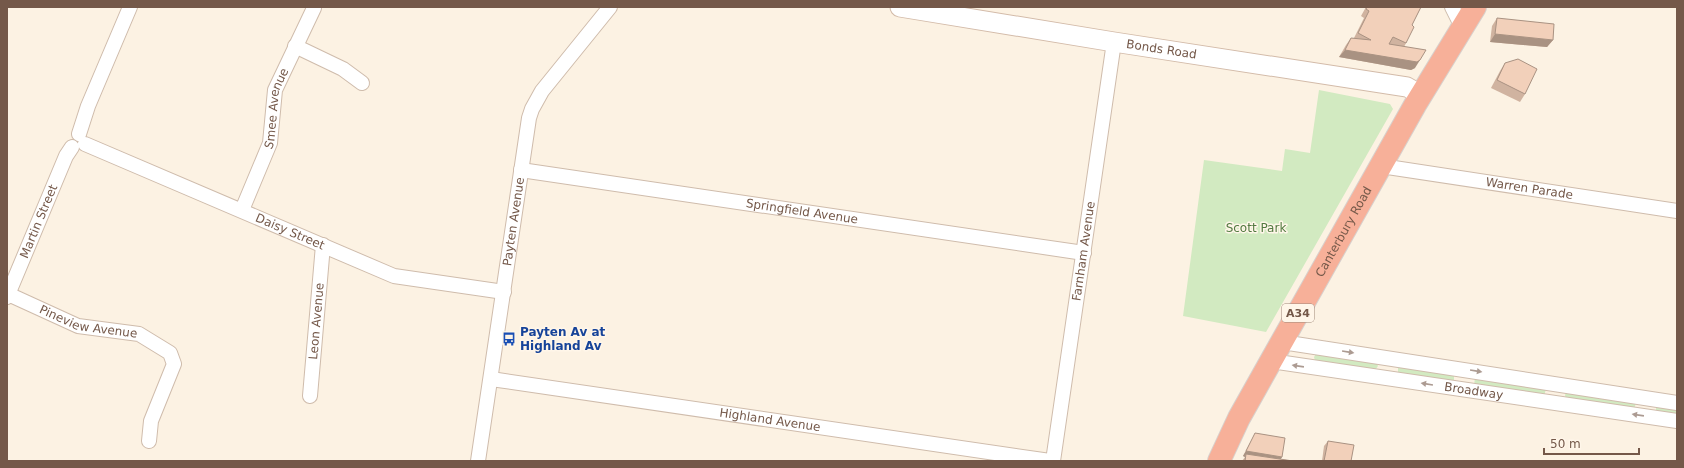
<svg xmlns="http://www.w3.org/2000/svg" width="1684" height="468" font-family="'DejaVu Sans',sans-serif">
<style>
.green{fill:#d2eac1}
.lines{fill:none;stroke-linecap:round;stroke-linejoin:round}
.street-casing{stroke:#cfbcac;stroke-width:16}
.secondary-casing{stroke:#d3bba9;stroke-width:21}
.highway-casing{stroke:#d8d0cc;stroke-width:24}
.street{stroke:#fff;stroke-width:14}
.secondary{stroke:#fff;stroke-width:19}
.highway{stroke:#f7b099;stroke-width:22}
.wall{fill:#d0b3a0}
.shaded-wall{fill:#a99282}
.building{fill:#f2d0ba;stroke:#a99282}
.oneway{fill:#ac9b92}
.labels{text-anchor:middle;stroke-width:3;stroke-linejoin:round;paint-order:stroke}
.shield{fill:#fff6e9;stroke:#9e8779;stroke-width:1}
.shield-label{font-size:11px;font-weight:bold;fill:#745849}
.street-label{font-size:12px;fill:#745849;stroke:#fff6e9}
.park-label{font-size:12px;fill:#537a41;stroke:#fff6e9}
.transit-label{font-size:12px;font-weight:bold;fill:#164399;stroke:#fff6e9;text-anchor:start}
</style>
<rect width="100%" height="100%" fill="#fcf2e3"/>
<g class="green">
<polygon points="1319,90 1390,104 1393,109 1266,332 1183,316 1204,160 1282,171 1285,149 1310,153"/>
<polygon points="1316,354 1376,362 1378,366 1375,370 1315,361 1314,357"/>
<polygon points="1398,366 1454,374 1454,380 1453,382 1398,374"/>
<polygon points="1475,378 1546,389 1544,396 1474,385"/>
<polygon points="1567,391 1636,403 1634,409 1566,399 1565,395"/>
<polygon points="1656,406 1677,406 1677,417 1656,412"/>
</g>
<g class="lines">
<g class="street-casing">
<g id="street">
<polyline points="1452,7 1462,27"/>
<polyline points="295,46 343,69 362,83"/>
<polyline points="79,134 88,106 130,7"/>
<path id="s1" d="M85 144 394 276 504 292"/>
<path id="s2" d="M1381 166 1677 211"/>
<path id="s3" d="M521 170 1084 253"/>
<path id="s4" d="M242 210 270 143 275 90 314 8"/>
<path id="s5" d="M8 294 78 326 139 334 170 353 174 364 151 421 149 441"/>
<path id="s6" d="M7 297 66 156 72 147"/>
<polyline points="1282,342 1677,403"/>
<path id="s7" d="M1271 361 1677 421"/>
<path id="s8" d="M491 379 1050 461"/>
<path id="s9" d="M310 396 323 245"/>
<path id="s10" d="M478 461 529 118 532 109 542 91 610 7"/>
<path id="s11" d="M1053 461 1114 42"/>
</g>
</g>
<g class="secondary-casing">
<g id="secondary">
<path id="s12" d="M900 7 1114 42 1407 87 1421 95"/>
</g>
</g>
<g class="highway-casing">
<g id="highway">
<path id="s13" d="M1219 461 1239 418 1280 345 1415 105 1475 7"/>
</g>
</g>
<use href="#street" class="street"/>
<use href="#secondary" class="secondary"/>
<use href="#highway" class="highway"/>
</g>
<g class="wall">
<polygon points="1366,7 1421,7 1412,25 1406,43 1404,47 1415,68 1411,70 1339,57 1346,45 1351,38 1354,38 1364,18 1361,16"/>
<polygon points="1497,18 1553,40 1547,47 1490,42 1492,26"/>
<polygon points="1505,63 1525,94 1520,102 1491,88 1500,71"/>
<polygon points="1255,433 1282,457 1281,459 1293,461 1242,461 1245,457 1243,456 1252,439"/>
<polygon points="1328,441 1351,461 1322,461 1324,446"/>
</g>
<g class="shaded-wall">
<polygon points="1495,34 1553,40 1547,47 1490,42"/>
<polygon points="1345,50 1420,60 1415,68 1411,70 1339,57"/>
<polygon points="1246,451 1282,457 1279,461 1246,454 1245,457 1243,456"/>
</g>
<g class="building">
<polygon points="1367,7 1421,7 1412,25 1414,27 1406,43 1393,37 1389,44 1426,50 1420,60 1417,62 1345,50 1351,38 1371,40 1358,33 1369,11 1366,9"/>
<polygon points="1497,18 1554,24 1553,40 1495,34"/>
<polygon points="1518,59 1537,69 1525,94 1497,80 1505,63"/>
<polygon points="1255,433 1285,438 1282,457 1246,451"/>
<polygon points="1328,441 1354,445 1351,461 1324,461"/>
<polygon points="1246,454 1293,461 1245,461"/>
</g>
<defs><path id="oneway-solid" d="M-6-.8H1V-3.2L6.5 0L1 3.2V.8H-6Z"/></defs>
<g class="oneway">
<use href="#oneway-solid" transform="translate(1348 352) rotate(9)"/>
<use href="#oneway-solid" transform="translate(1298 366) rotate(-172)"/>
<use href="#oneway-solid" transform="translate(1476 371) rotate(9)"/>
<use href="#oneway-solid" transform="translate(1427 384) rotate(-171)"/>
<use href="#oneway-solid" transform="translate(1638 415) rotate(-172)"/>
</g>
<defs>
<g id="bus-bare" transform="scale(1.08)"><path d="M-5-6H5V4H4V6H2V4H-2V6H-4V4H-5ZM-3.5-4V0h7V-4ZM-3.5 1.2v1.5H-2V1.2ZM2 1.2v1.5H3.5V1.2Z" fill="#1a4fb4" stroke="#fff6e9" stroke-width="2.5" paint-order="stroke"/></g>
</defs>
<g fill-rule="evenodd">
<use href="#bus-bare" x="509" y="339"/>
</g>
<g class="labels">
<rect class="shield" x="1282" y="304" width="32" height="18" rx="3"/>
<g class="shield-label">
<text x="1298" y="317">A34</text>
</g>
<g class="street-label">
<text dy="4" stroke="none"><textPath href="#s12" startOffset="265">Bonds Road</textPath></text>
<text dy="4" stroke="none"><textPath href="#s4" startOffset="108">Smee Avenue</textPath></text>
<text dy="4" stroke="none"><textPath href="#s2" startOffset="150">Warren Parade</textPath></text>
<text dy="4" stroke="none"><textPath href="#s3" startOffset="284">Springfield Avenue</textPath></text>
<text dy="4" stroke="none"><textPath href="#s6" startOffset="82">Martin Street</textPath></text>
<text dy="4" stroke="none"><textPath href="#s10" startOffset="242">Payten Avenue</textPath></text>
<text dy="4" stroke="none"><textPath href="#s1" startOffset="223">Daisy Street</textPath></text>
<text dy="4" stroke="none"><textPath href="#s13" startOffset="261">Canterbury Road</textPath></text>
<text dy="4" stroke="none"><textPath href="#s11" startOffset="212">Farnham Avenue</textPath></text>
<text dy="4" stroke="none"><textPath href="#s5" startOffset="86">Pineview Avenue</textPath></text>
<text dy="4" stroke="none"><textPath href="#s9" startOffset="75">Leon Avenue</textPath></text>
<text dy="4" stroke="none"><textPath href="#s7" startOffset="205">Broadway</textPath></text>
<text dy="4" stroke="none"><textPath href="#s8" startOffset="282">Highland Avenue</textPath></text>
</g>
<g class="park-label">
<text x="1256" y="232">Scott Park</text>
</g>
<g class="transit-label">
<text x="520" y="336">Payten Av at<tspan x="520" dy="14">Highland Av</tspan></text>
</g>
</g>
<rect width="1684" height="468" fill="none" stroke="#745849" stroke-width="16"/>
<path d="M1544 448v6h95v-6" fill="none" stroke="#745849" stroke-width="2"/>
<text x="1550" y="448" font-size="12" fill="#745849" stroke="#fff6e9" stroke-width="3" paint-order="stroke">50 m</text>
</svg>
